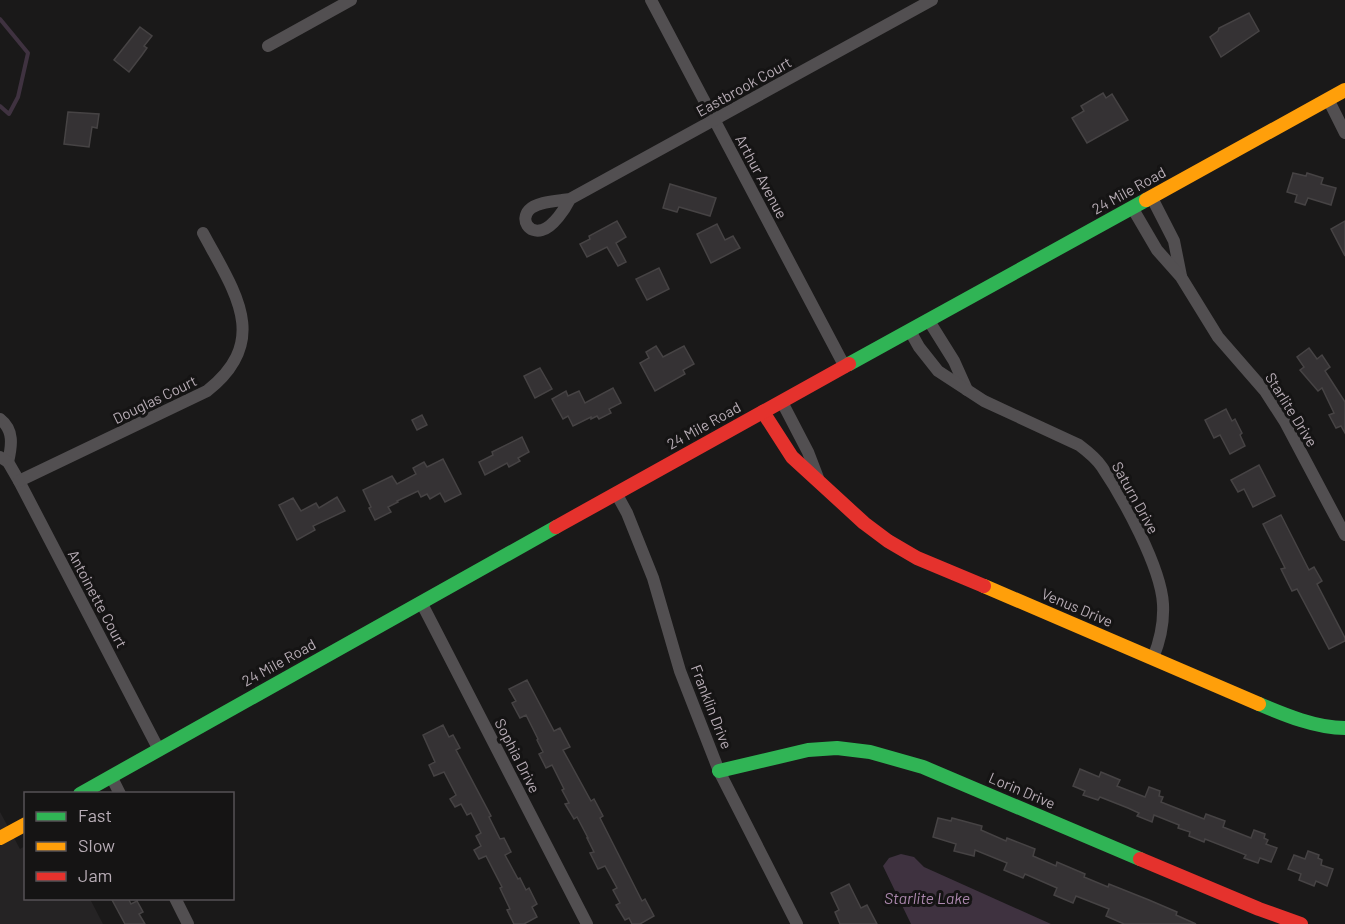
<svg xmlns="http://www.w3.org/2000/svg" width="1345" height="924" font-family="Barlow,sans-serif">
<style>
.built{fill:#252324}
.water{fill:#3f3240}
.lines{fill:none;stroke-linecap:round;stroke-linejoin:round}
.stream{stroke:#3f3240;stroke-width:4}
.building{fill:#353234;stroke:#464344;stroke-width:1.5}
.street{stroke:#524f51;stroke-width:12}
.fast{stroke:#30b455;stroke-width:14}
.slow{stroke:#ff9f0a;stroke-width:14}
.jam{stroke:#e5322d;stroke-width:14}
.labels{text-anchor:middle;stroke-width:6;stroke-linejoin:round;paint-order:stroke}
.street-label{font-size:15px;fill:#b8adb6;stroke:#151414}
.water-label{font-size:16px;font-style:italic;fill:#ac88ae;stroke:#151414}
</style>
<rect width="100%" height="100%" fill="#1a1919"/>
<polygon class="built" points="0,812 20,849 25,846 26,898 90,899 103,924 0,924"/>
<polygon class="water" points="901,854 914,857 924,867 1051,924 911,924 883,866 889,858"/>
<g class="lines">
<polyline class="stream" points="0,19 28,53 18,97 9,114 0,106"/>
</g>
<g class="building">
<polygon points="1249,13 1259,31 1221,57 1210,37 1218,31 1219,28"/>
<polygon points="140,27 152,36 144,46 147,48 142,55 129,72 114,60"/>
<polygon points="1103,93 1106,98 1112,94 1128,120 1087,143 1072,118 1084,111 1081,106"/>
<polygon points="68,112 99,114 97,128 92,127 89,147 64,144"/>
<polygon points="1293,173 1306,176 1307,173 1323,178 1321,184 1336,188 1331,205 1308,198 1305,205 1295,202 1297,195 1287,192"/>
<polygon points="670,184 716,198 710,216 679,207 677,212 663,208"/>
<polygon points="617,221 626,237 616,243 626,262 618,266 607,247 587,257 580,244 590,239 589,236"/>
<polygon points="1345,221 1345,256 1331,229"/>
<polygon points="717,224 725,240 733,236 740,248 711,263 697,234"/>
<polygon points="659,268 669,289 647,300 636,279"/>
<polygon points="656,346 663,357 684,346 694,364 683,370 685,374 655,391 640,363 649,358 646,352"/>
<polygon points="1309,348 1317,359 1322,355 1330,367 1325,371 1345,402 1345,433 1341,426 1336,428 1329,415 1334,413 1322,388 1318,391 1300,370 1304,367 1297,357"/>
<polygon points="540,368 552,389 535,398 524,376"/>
<polygon points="613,388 621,403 609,409 611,413 599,419 597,416 591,419 591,417 573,426 568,416 563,419 552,399 566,391 568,396 579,391 585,403"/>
<polygon points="1226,409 1232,421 1235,419 1242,433 1240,435 1245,446 1230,454 1220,435 1214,438 1205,420"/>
<polygon points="422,415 427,425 417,430 412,420"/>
<polygon points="522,437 529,452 518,458 520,461 509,467 507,463 485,475 479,462 493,455 492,452"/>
<polygon points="443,459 461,494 445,502 440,493 430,499 427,494 421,497 418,491 397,501 398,502 388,507 391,512 375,520 369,508 371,507 363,490 392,476 397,484 416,474 413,468 424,462 427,467"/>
<polygon points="1259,465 1275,496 1253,507 1244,489 1238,492 1231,480"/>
<polygon points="337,497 345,511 313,526 315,530 297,540 279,505 293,498 301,511 316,503 319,508"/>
<polygon points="1281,515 1309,570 1314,567 1322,581 1317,584 1345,638 1345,641 1329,649 1297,589 1292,591 1281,569 1285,568 1263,524"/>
<polygon points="527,680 554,731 560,728 570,747 563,750 591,801 594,799 603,816 600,818 642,901 645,899 654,916 640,924 632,924 629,918 625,920 616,905 620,903 613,890 617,888 605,866 598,869 590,853 594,852 587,838 588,838 577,817 574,819 565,804 569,803 562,790 564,789 552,765 546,768 539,754 543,752 537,740 538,739 526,715 520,718 512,703 516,701 509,689"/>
<polygon points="443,725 449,737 453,735 460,748 456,750 491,816 489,817 500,839 504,838 511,852 505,855 518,879 520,878 526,890 529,888 537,904 532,907 537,917 524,924 514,924 507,910 510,909 500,888 502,887 486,856 479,859 474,850 481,846 476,836 481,833 471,813 467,815 461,804 455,807 450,799 456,795 444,772 434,776 429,765 435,762 423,735"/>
<polygon points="1080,769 1099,777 1101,772 1120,780 1117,786 1145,797 1149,787 1160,791 1159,796 1163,797 1161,802 1204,819 1206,814 1225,821 1223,827 1251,838 1254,830 1265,834 1264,838 1268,840 1266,844 1277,848 1271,862 1260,858 1258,863 1244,858 1246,855 1205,839 1204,842 1189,836 1190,832 1178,828 1179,825 1154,815 1152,822 1137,816 1139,813 1128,808 1100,797 1098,800 1083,795 1085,791 1073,786"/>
<polygon points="938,818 951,821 952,818 982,826 981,830 1006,841 1007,838 1035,849 1033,856 1056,866 1057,862 1085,874 1084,877 1108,887 1109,884 1149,900 1177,912 1176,915 1196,924 1124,924 1106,916 1109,909 1076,896 1073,903 1054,895 1057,888 1025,874 1023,878 1004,870 1007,863 975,850 974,856 954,851 956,844 933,837"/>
<polygon points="1308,851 1319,855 1318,858 1322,860 1321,865 1333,869 1327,886 1316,881 1314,886 1299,880 1301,874 1288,869 1294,855 1305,859"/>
<polygon points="849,884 861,908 867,905 877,924 840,924 835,912 839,910 831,893"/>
<polygon points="111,898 128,898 131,904 137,901 143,912 139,914 145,924 125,924"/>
</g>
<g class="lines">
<g class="street">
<polyline points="651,0 845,367"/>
<polyline points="268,46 351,0"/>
<polyline points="1328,99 1345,133"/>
<polyline points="1152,198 1174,241 1181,276"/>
<path d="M570 199C565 209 553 227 542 230 529 234 520 220 529 210 537 201 559 201 570 199L932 0"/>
<polyline points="1133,209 1157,250 1181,277 1218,337 1265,391 1285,422 1345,535"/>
<polyline points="929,321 954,361 967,390"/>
<path d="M910 331 919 347 938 371 984 401 1079 445C1087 451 1096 458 1102 467 1123 498 1161 567 1163 604 1164 623 1160 641 1153 658"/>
<polyline points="782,402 808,452 818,478"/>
<path d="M0 419C14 430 12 445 8 462"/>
<polyline points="0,457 8,462 19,481 159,750"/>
<path d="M19 481 207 391C272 340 234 291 203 233"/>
<polyline points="616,493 627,513 653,578 680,671 719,771 797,924"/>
<polyline points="421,602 587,924"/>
<polyline points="111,776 120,794"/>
<polyline points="175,898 188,924"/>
</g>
<g class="fast">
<polyline points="849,364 1146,200"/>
<path d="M1259 704C1285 715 1316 728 1345 728"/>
<polyline points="719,771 808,750 837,748 870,752 923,767 1140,859"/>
<polyline points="80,794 556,527"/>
</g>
<g class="slow">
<polyline points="1146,200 1345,90"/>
<polyline points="984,586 1259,704"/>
<polyline points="0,838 26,824"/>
</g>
<g class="jam">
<polyline points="763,412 792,457 864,523 888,541 917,558 984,586"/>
<polyline points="556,527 849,364"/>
<polyline points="1140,859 1259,909 1301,924"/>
</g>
</g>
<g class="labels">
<g class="street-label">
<text transform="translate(744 87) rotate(-29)" y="5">Eastbrook Court</text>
<text transform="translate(761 177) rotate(62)" y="5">Arthur Avenue</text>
<text transform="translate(1129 191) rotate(-29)" y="5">24 Mile Road</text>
<text transform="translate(155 400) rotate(-26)" y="5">Douglas Court</text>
<text transform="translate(1291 410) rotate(58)" y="5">Starlite Drive</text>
<text transform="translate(704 426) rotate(-29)" y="5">24 Mile Road</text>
<text transform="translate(1135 498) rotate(61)" y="5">Saturn Drive</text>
<text transform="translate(97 599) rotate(62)" y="5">Antoinette Court</text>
<text transform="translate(1077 608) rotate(23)" y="5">Venus Drive</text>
<text transform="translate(279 663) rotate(-29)" y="5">24 Mile Road</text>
<text transform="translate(711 707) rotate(69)" y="5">Franklin Drive</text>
<text transform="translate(517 756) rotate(63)" y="5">Sophia Drive</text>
<text transform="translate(1022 791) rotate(23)" y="5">Lorin Drive</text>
</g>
<g class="water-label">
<text x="927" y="904">Starlite Lake</text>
</g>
</g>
<rect x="24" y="792" width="210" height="108" fill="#151414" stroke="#565155" stroke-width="1.5"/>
<rect x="36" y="812" width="30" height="9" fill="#30b455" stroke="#565155" stroke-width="1.5"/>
<text x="78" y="822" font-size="18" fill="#b8adb6">Fast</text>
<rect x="36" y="842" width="30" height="9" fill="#ff9f0a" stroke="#565155" stroke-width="1.5"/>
<text x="78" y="852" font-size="18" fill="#b8adb6">Slow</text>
<rect x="36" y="872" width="30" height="9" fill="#e5322d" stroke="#565155" stroke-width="1.5"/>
<text x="78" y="882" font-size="18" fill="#b8adb6">Jam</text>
</svg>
